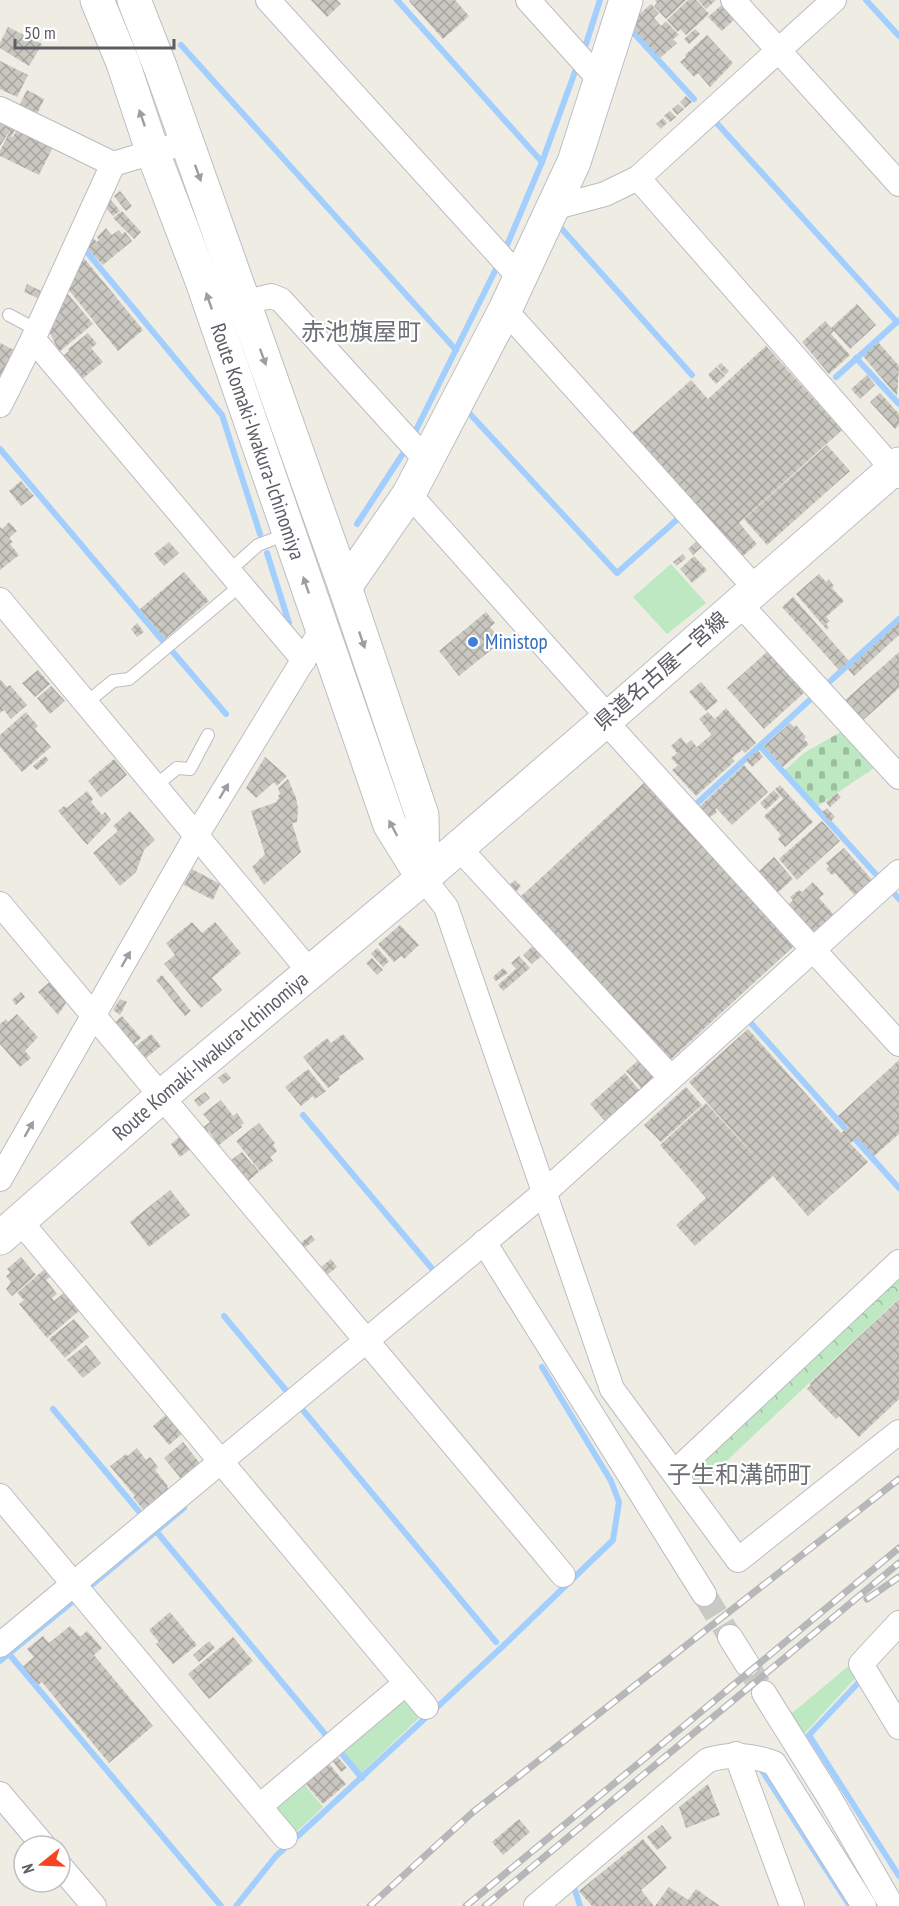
<svg xmlns="http://www.w3.org/2000/svg" width="899" height="1906" font-family="'PT Sans Narrow','Noto Sans JP',sans-serif">
<style>
.green{fill:#bde8c1}
.forest{fill:url(#forest-crowns)}
.cemetery{fill:url(#cemetery-stones)}
.lines{fill:none;stroke-linecap:round;stroke-linejoin:round}
.stream{stroke:#a3cfff;stroke-width:6}
.building{fill:url(#building-cross-hatch)}
.street-tunnel{stroke:#cac9c4;stroke-width:24;stroke-dasharray:24 12;stroke-linecap:butt}
.lane-casing{stroke:#bbbcc3;stroke-width:14}
.street-casing{stroke:#bbbcc3;stroke-width:26}
.secondary-casing{stroke:#bbbec5;stroke-width:35}
.lane{stroke:#fff;stroke-width:12}
.street{stroke:#fff;stroke-width:24}
.secondary{stroke:#fff;stroke-width:33}
.rail-casing{stroke:#b6b7b8;stroke-width:7}
.rail{stroke:#fff;stroke-width:4.5;stroke-dasharray:14;stroke-linecap:butt}
.oneway{fill:#9d9ea3}
.shop-dot{fill:#3f7fe0;stroke:#fff;stroke-width:2}
.labels{text-anchor:middle;stroke-width:4.5;stroke-linejoin:round;paint-order:stroke}
.street-label{font-size:21px;fill:#5b5e65;stroke:#fff}
.shop-label{font-size:21px;fill:#366cbe;stroke:#fff;text-anchor:start}
.quarter-label{font-size:24px;fill:#6c7077;stroke:#fff}
</style>
<defs>
<pattern id="forest-crowns" width="20" height="18" patternUnits="userSpaceOnUse" patternTransform="scale(1.5)"><rect width="20" height="18" fill="#bde8c1"/><path d="M2 6a3 3 0 1 1 6 0M12 15a3 3 0 1 1 6 0" fill="none" stroke="#9dbfa0"/></pattern>
<pattern id="cemetery-stones" width="16" height="16" patternUnits="userSpaceOnUse" patternTransform="scale(1.5)"><rect width="16" height="16" fill="#bde8c1"/><path d="M2 7V4a2 2 0 0 1 4 0v3zM10 15v-3a2 2 0 0 1 4 0v3z" fill="#9dbfa0"/></pattern>
<pattern id="building-cross-hatch" width="8" height="8" patternUnits="userSpaceOnUse" patternTransform="scale(1.5)"><rect width="8" height="8" fill="#cac7c0"/><path d="M0 0l8 8M0 8l8-8" fill="none" stroke="#a7a5a0"/></pattern>
</defs>
<rect width="100%" height="100%" fill="#efede3"/>
<g class="green">
<polygon points="671,564 706,603 667,634 633,597"/>
<polygon points="851,1664 858,1675 804,1734 791,1714"/>
<polygon points="400,1691 422,1715 361,1773 337,1745"/>
<polygon points="299,1778 323,1807 292,1836 266,1806"/>
</g>
<polygon class="forest" points="899,1269 899,1298 698,1488 691,1478 693,1464"/>
<polygon class="cemetery" points="844,730 877,766 818,806 785,770 804,753"/>
<g class="lines">
<g class="stream">
<polyline points="397,0 542,162"/>
<polyline points="866,0 899,36"/>
<polyline points="630,29 694,99"/>
<polyline points="181,45 456,350"/>
<polyline points="584,50 600,0"/>
<polyline points="713,119 897,322"/>
<polyline points="561,228 692,375"/>
<polyline points="505,250 542,162 576,69"/>
<polyline points="86,251 222,415 260,534"/>
<polyline points="856,358 899,404"/>
<polyline points="836,377 898,321"/>
<polyline points="470,414 617,573 681,516"/>
<polyline points="414,434 496,269"/>
<polyline points="0,449 162,640"/>
<polyline points="357,524 404,452"/>
<polyline points="267,553 289,623"/>
<polyline points="172,651 226,714"/>
<polyline points="827,684 899,619"/>
<polyline points="760,746 881,880"/>
<polyline points="694,806 813,697"/>
<polyline points="893,892 899,899"/>
<polyline points="750,1022 844,1127"/>
<polyline points="303,1115 434,1271"/>
<polyline points="856,1140 899,1188"/>
<polyline points="224,1316 289,1394"/>
<polyline points="53,1409 142,1515"/>
<polyline points="302,1409 496,1642"/>
<polyline points="156,1531 330,1740"/>
<polyline points="93,1584 184,1508"/>
<polyline points="9,1654 221,1906"/>
<polyline points="0,1661 71,1603"/>
<polyline points="859,1682 809,1735 899,1876"/>
<polyline points="337,1748 362,1778"/>
<polyline points="763,1772 848,1903"/>
<polyline points="298,1836 501,1648 613,1540 619,1502 611,1481 542,1367"/>
<polyline points="574,1887 580,1906"/>
<polyline points="236,1906 276,1856 284,1849"/>
</g>
</g>
<g class="building">
<polygon points="311,0 337,0 341,4 327,17"/>
<polygon points="410,0 455,0 469,16 443,39 409,1"/>
<polygon points="655,0 686,0 666,19 654,6 657,3"/>
<polygon points="688,0 696,0 709,14 686,35 680,29 678,32 667,20"/>
<polygon points="698,0 716,0 706,9"/>
<polygon points="724,3 737,17 722,31 708,17"/>
<polygon points="651,4 659,13 654,18 661,26 666,21 679,35 673,39 677,43 660,58 628,24"/>
<polygon points="8,27 42,44 29,66 0,48 0,43"/>
<polygon points="695,29 700,34 689,44 684,39"/>
<polygon points="707,35 733,63 710,87 698,73 694,77 680,62 686,57 685,55"/>
<polygon points="0,61 28,75 17,97 0,89"/>
<polygon points="27,90 44,99 37,114 19,106"/>
<polygon points="686,96 692,102 685,108 680,102"/>
<polygon points="678,104 684,109 677,115 672,109"/>
<polygon points="670,111 676,117 670,122 664,116"/>
<polygon points="0,116 17,126 11,137 13,137 18,127 54,145 39,175 0,156 0,151 11,129 0,146"/>
<polygon points="663,118 667,123 661,129 656,124"/>
<polygon points="120,191 132,206 126,211 114,196"/>
<polygon points="111,200 120,211 113,216 104,206"/>
<polygon points="122,211 141,232 134,239 113,218"/>
<polygon points="106,228 112,235 119,230 122,234 125,232 132,241 103,265 86,247 92,237 97,242 99,240 97,237"/>
<polygon points="83,257 143,330 118,351 68,289"/>
<polygon points="27,284 43,292 40,299 24,292"/>
<polygon points="67,293 93,324 59,352 49,331"/>
<polygon points="857,304 876,325 850,349 834,331 824,340 831,334 850,355 829,374 802,342 825,321 831,328"/>
<polygon points="88,333 97,344 91,348 103,362 81,380 62,357 69,351 68,349"/>
<polygon points="878,342 899,366 897,396 863,356"/>
<polygon points="0,343 14,350 0,379"/>
<polygon points="766,346 842,430 739,523 757,544 743,556 632,433 691,380 708,399"/>
<polygon points="721,363 729,371 725,375 717,366"/>
<polygon points="716,367 725,376 716,384 708,375"/>
<polygon points="867,375 875,385 860,399 851,389"/>
<polygon points="880,393 899,414 899,425 895,429 870,402"/>
<polygon points="827,445 850,471 767,545 744,519"/>
<polygon points="21,481 34,496 21,506 9,491"/>
<polygon points="9,522 17,531 9,538 13,542 10,544 19,555 0,570 0,527 2,529"/>
<polygon points="699,539 704,545 693,555 688,549"/>
<polygon points="169,542 179,553 164,566 154,554"/>
<polygon points="683,554 686,558 677,566 673,562"/>
<polygon points="694,556 707,570 692,583 680,569"/>
<polygon points="184,572 209,601 165,639 140,609"/>
<polygon points="819,574 826,582 829,579 834,586 832,588 844,601 826,617 830,621 826,624 829,628 827,630 796,594"/>
<polygon points="793,597 849,661 839,670 782,607"/>
<polygon points="486,612 495,623 490,627 502,641 459,676 439,651"/>
<polygon points="899,622 899,635 854,676 848,669"/>
<polygon points="137,623 144,632 137,637 131,629"/>
<polygon points="769,650 806,691 764,729 727,688"/>
<polygon points="899,652 899,688 860,723 842,703"/>
<polygon points="38,670 50,684 35,697 22,683"/>
<polygon points="0,679 7,687 10,685 27,705 11,719 4,710 0,713"/>
<polygon points="701,682 718,701 706,711 689,692"/>
<polygon points="51,686 65,701 50,714 37,698"/>
<polygon points="726,708 756,743 745,753 742,750 732,758 735,761 696,796 672,770 678,765 671,758 677,753 671,746 681,737 686,744 691,740 697,747 711,735 715,739 699,719 708,712 715,719"/>
<polygon points="26,712 38,726 35,729 51,747 22,772 0,747 0,735"/>
<polygon points="790,723 794,727 796,725 806,737 804,739 809,744 783,767 764,746"/>
<polygon points="758,750 763,757 752,767 746,760"/>
<polygon points="45,756 49,760 37,770 33,766"/>
<polygon points="265,757 287,776 277,786 274,782 256,798 246,788"/>
<polygon points="114,759 127,775 101,797 88,781"/>
<polygon points="744,765 768,792 732,825 717,809 721,804 715,810 717,812 709,818 699,807"/>
<polygon points="288,779 296,798 298,808 297,822 292,823 301,852 264,885 252,867 265,854 251,811 277,802 277,800 279,799 278,796 280,794 278,788"/>
<polygon points="646,781 795,945 668,1062 518,899"/>
<polygon points="780,785 813,822 785,847 778,839 781,835 764,816 783,799 775,789"/>
<polygon points="774,790 780,797 766,810 760,803"/>
<polygon points="87,791 93,799 91,802 102,815 105,812 111,820 87,845 58,811 64,806 67,808"/>
<polygon points="837,793 841,797 830,807 826,802"/>
<polygon points="827,808 835,817 830,822 822,812"/>
<polygon points="130,811 155,840 144,850 136,872 120,886 93,853 118,831 113,826"/>
<polygon points="822,821 840,841 797,880 779,859"/>
<polygon points="844,848 874,882 857,898 835,873 832,875 826,869 829,866 826,863"/>
<polygon points="774,857 793,879 776,894 757,873"/>
<polygon points="192,869 220,884 213,900 184,885"/>
<polygon points="515,880 521,886 514,894 507,887"/>
<polygon points="813,882 824,894 819,898 835,916 814,935 788,905 793,900 790,897 799,890 802,892"/>
<polygon points="192,922 202,933 215,922 241,953 212,978 222,990 201,1008 164,964 175,955 166,943"/>
<polygon points="400,925 419,945 404,959 401,956 394,962 378,944"/>
<polygon points="535,944 544,954 532,964 523,955"/>
<polygon points="377,948 389,961 383,967 371,954"/>
<polygon points="519,956 530,968 503,991 498,985 516,969 511,963"/>
<polygon points="372,958 383,970 377,975 366,963"/>
<polygon points="503,968 508,973 496,981 493,978 495,975"/>
<polygon points="162,975 191,1011 185,1016 156,980"/>
<polygon points="52,980 67,997 64,1000 66,1003 58,1015 38,992"/>
<polygon points="21,992 25,997 16,1005 12,1000"/>
<polygon points="120,999 127,1002 120,1015 113,1010"/>
<polygon points="17,1014 38,1037 25,1051 31,1058 20,1067 0,1044 0,1024 6,1019 8,1022"/>
<polygon points="122,1016 141,1038 133,1045 114,1023"/>
<polygon points="748,1029 841,1133 848,1127 838,1116 899,1060 899,1134 874,1156 857,1137 851,1143 846,1139 868,1162 808,1216 773,1176 695,1246 676,1225 706,1198 660,1145 706,1103 771,1174 689,1082"/>
<polygon points="151,1034 161,1046 146,1058 136,1046"/>
<polygon points="343,1034 364,1059 338,1077 340,1079 328,1088 303,1057 327,1038 331,1043"/>
<polygon points="641,1058 656,1076 642,1089 626,1071"/>
<polygon points="308,1069 326,1091 315,1099 313,1096 301,1106 285,1087"/>
<polygon points="226,1072 231,1078 223,1084 218,1078"/>
<polygon points="625,1073 640,1091 605,1121 590,1104"/>
<polygon points="686,1087 702,1105 661,1142 644,1125"/>
<polygon points="205,1092 210,1098 199,1107 194,1100"/>
<polygon points="221,1100 233,1116 237,1113 244,1123 241,1125 242,1127 219,1145 209,1131 207,1133 202,1128 210,1122 203,1114"/>
<polygon points="259,1123 275,1143 273,1145 277,1151 270,1157 273,1161 260,1171 236,1141"/>
<polygon points="182,1135 192,1148 180,1157 171,1144"/>
<polygon points="242,1152 252,1164 246,1170 253,1164 259,1172 248,1181 241,1172 240,1174 230,1161"/>
<polygon points="170,1190 190,1215 149,1247 130,1222"/>
<polygon points="311,1235 315,1240 303,1249 299,1244"/>
<polygon points="21,1257 36,1275 12,1296 6,1289 11,1282 6,1276 10,1273 7,1269"/>
<polygon points="331,1259 337,1267 327,1275 321,1267"/>
<polygon points="46,1268 52,1275 46,1280 57,1294 52,1298 54,1301 65,1292 80,1310 47,1338 19,1304 24,1300 17,1293"/>
<polygon points="899,1299 899,1399 859,1437 839,1416 836,1419 807,1389 811,1385 809,1384"/>
<polygon points="74,1319 89,1337 65,1358 49,1339"/>
<polygon points="86,1345 101,1363 83,1378 67,1360"/>
<polygon points="168,1413 184,1432 169,1445 153,1426"/>
<polygon points="183,1442 202,1466 183,1481 164,1458"/>
<polygon points="137,1448 146,1460 150,1457 158,1467 155,1470 168,1486 167,1487 170,1492 145,1512 133,1497 135,1496 110,1466 126,1454 128,1456"/>
<polygon points="170,1612 197,1645 173,1664 156,1644 159,1642 149,1630"/>
<polygon points="70,1626 80,1637 87,1631 102,1648 94,1655 153,1726 109,1763 42,1682 38,1685 23,1666 34,1657 27,1649 43,1636 49,1643"/>
<polygon points="233,1637 253,1661 209,1699 188,1674"/>
<polygon points="209,1641 215,1648 199,1662 193,1655"/>
<polygon points="336,1755 347,1768 341,1772 331,1759"/>
<polygon points="326,1760 346,1784 323,1804 302,1780"/>
<polygon points="708,1784 720,1815 686,1828 679,1807"/>
<polygon points="519,1819 530,1832 503,1855 492,1842"/>
<polygon points="662,1825 672,1838 657,1850 647,1837"/>
<polygon points="643,1839 667,1868 641,1890 654,1906 592,1906 579,1891"/>
<polygon points="669,1887 688,1900 696,1889 720,1906 655,1906"/>
</g>
<g class="lines">
<g class="street-tunnel">
<polyline points="704,1594 730,1637"/>
<polyline points="747,1664 764,1693"/>
</g>
<g class="lane-casing">
<g id="lane">
<polyline points="9,315 37,330"/>
<polyline points="229,571 258,545 287,534"/>
<polyline points="85,704 113,681 129,679 241,585"/>
<polyline points="154,787 177,768 190,769 208,735"/>
</g>
</g>
<g class="street-casing">
<g id="street">
<polyline points="268,0 520,278"/>
<polyline points="528,0 600,80"/>
<polyline points="733,0 899,184"/>
<polyline points="0,109 113,164"/>
<polyline points="638,178 899,476"/>
<polyline points="553,208 605,194 638,178 834,0"/>
<polyline points="244,303 271,296 281,300 427,461"/>
<polyline points="505,310 756,589"/>
<polyline points="33,339 304,660"/>
<polyline points="0,405 33,339 113,164 187,142"/>
<polyline points="409,494 609,718"/>
<polyline points="0,600 310,972"/>
<polyline points="739,603 899,777"/>
<polyline points="605,721 899,1044"/>
<polyline points="458,847 671,1078"/>
<polyline points="423,878 446,907 612,1389 738,1560 899,1432"/>
<polyline points="0,904 563,1575"/>
<polyline points="0,1179 196,836 321,631"/>
<polyline points="20,1221 426,1707"/>
<polyline points="484,1242 704,1594"/>
<polyline points="674,1473 899,1262"/>
<polyline points="0,1496 285,1837"/>
<polyline points="899,1623 861,1664 899,1727"/>
<polyline points="730,1637 747,1664"/>
<polyline points="0,1645 545,1192 899,872"/>
<polyline points="764,1693 829,1797 892,1906"/>
<polyline points="736,1754 792,1906"/>
<polyline points="0,1794 44,1846"/>
<polyline points="260,1806 406,1683"/>
<polyline points="60,1866 94,1906"/>
<path d="M536 1906 708 1760C732 1753 751 1755 774 1763L864 1906"/>
</g>
</g>
<g class="secondary-casing">
<g id="secondary">
<path id="s1" d="M97 0 123 63 153 153 202 281 390 825 423 878"/>
<polyline points="134,0 161,69 345,587 422,815 423,878"/>
<polyline points="345,587 409,494 505,310 574,162 626,0"/>
<path id="s2" d="M0 1238 162 1096 423 878 605 721 899 464"/>
</g>
</g>
<use href="#lane" class="lane"/>
<use href="#street" class="street"/>
<use href="#secondary" class="secondary"/>
<g class="rail-casing">
<g id="rail">
<polyline points="867,1599 899,1577"/>
<polyline points="370,1906 473,1812 899,1479"/>
<polyline points="466,1906 899,1548"/>
<polyline points="485,1906 899,1563"/>
</g>
</g>
<use href="#rail" class="rail"/>
</g>
<defs><path id="oneway-solid" d="M-6-.8H1V-3.2L6.5 0L1 3.2V.8H-6Z" transform="scale(1.5)"/></defs>
<g class="oneway">
<use href="#oneway-solid" transform="translate(142 118) rotate(-109)"/>
<use href="#oneway-solid" transform="translate(198 173) rotate(70)"/>
<use href="#oneway-solid" transform="translate(209 301) rotate(-109)"/>
<use href="#oneway-solid" transform="translate(263 357) rotate(70)"/>
<use href="#oneway-solid" transform="translate(306 585) rotate(-109)"/>
<use href="#oneway-solid" transform="translate(362 640) rotate(71)"/>
<use href="#oneway-solid" transform="translate(224 791) rotate(-59)"/>
<use href="#oneway-solid" transform="translate(393 828) rotate(-118)"/>
<use href="#oneway-solid" transform="translate(126 959) rotate(-60)"/>
<use href="#oneway-solid" transform="translate(29 1129) rotate(-60)"/>
</g>
<circle class="shop-dot" cx="473" cy="642" r="6"/>
<g class="labels">
<g class="street-label">
<text dy="7" stroke="none"><textPath href="#s1" startOffset="470">Route Komaki-Iwakura-Ichinomiya</textPath></text>
<text transform="translate(661 671) rotate(-41)" y="7">県道名古屋一宮線</text>
<text dy="7" stroke="none"><textPath href="#s2" startOffset="278">Route Komaki-Iwakura-Ichinomiya</textPath></text>
</g>
<g class="shop-label">
<text x="485" y="649">Ministop</text>
</g>
<g class="quarter-label">
<text x="361" y="340">赤池旗屋町</text>
<text x="739" y="1483">子生和溝師町</text>
</g>
</g>
<g transform="translate(42 1864) rotate(252)"><circle r="28" fill="#ffffff" stroke="#bdbfc1" stroke-width="1.5"/>
<path d="M0-4.5L10 22L0 15L-10 22Z" fill="#f64422"/>
<text y="-9" font-size="16" font-weight="bold" text-anchor="middle" fill="#5b5e65">N</text>
</g>
<path d="M15 39v9h159v-9" fill="none" stroke="#5b5e65" stroke-width="3"/>
<text x="24" y="39" font-size="18" fill="#5b5e65" stroke="#ffffff" stroke-width="4.5" paint-order="stroke">50 m</text>
</svg>
